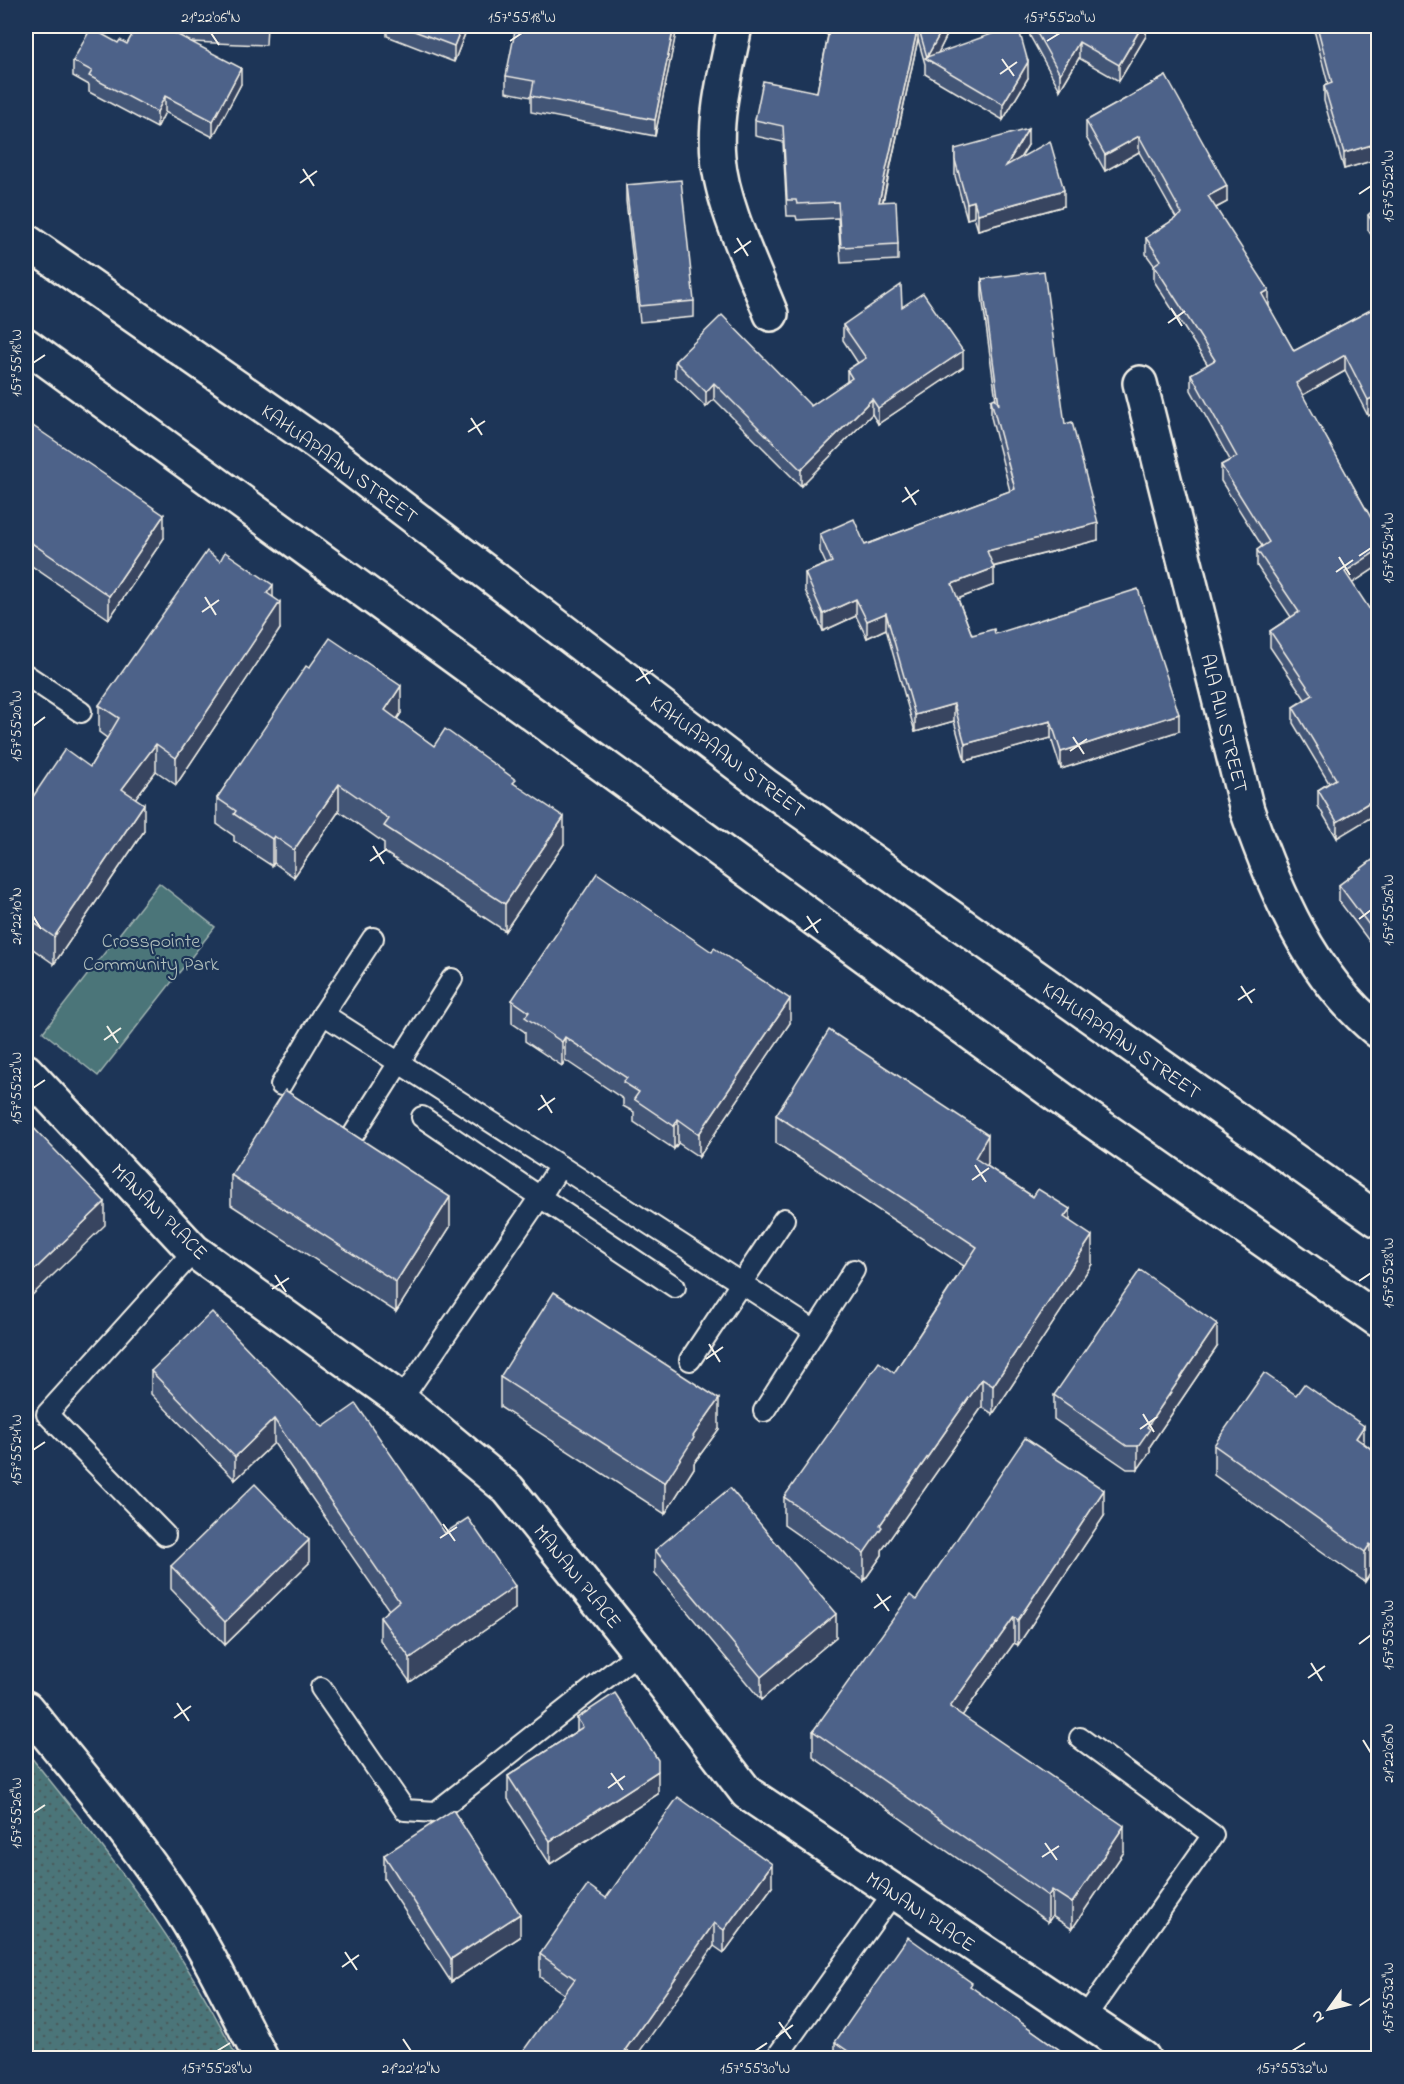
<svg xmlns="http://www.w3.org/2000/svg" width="1404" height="2084" font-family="'Indie Flower',sans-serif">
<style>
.grass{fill:url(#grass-dots);stroke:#a0b3b0;stroke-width:1.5}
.park{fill:#4c7579;stroke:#a0b3b0;stroke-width:1.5}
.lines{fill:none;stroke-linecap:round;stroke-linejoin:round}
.service-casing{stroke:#f4f1e8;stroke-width:24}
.minor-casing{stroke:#f4f1e8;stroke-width:38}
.secondary-casing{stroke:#f4f1e8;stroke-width:38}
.motorway-casing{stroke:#f4f1e8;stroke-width:38}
.service{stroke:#1d3557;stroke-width:20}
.minor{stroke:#1d3557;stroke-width:33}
.secondary{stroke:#1d3557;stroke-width:33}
.motorway{stroke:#1d3557;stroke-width:33}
.wall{fill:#435476;stroke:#f4f1e8;stroke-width:1.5}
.shaded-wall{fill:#374560;stroke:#f4f1e8;stroke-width:1.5}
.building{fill:#4e6289;stroke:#f4f1e8;stroke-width:1.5}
.ticks{fill:none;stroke:#f4f1e8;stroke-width:2}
.labels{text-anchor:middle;stroke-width:4.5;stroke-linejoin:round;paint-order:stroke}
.street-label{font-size:20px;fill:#f4f1e8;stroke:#1d3557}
.park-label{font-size:20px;fill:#b1bfbc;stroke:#1d3557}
.neatline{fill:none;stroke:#f4f1e8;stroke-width:2}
.ticks-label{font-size:15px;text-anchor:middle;fill:#f4f1e8}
</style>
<defs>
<pattern id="grass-dots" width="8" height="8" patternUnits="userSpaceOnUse" patternTransform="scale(1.5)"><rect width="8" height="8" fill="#4c7579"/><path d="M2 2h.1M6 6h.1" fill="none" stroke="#4a5c5d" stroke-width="1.8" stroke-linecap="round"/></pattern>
</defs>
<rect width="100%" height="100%" fill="#1d3557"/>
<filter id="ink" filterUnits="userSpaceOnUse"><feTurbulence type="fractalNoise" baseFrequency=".0167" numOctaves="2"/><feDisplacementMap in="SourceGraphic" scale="12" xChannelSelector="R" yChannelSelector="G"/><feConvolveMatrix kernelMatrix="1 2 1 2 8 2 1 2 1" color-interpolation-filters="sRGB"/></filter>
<g filter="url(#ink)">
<path class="grass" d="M26 1751C105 1848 182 1944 237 2058H26Z"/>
<polygon class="park" points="159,883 215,927 98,1076 43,1032"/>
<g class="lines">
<g class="service-casing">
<g id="service">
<polyline points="26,675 81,712"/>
<polyline points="323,1014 560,1166 540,1197 422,1117"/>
<polyline points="281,1085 323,1014 373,938"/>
<polyline points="350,1140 452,979"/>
<polyline points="560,1166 815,1331"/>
<polyline points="690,1360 784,1219"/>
<polyline points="401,1400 540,1197 675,1287"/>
<polyline points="764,1411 854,1270"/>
<polyline points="165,1535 47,1414 194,1251"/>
<polyline points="321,1688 405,1810 436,1812 639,1652"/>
<polyline points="1080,1738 1213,1835 1083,2020"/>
<polyline points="776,2058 894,1892"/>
</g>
</g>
<g class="minor-casing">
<g id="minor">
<path d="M735 26C727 68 714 114 718 157 722 206 753 268 771 314"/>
<path d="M1140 383 1247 810C1275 890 1310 976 1378 1031"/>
<polyline points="26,1071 194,1251 401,1400 508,1489 639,1652 747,1793 1143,2058"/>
</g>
</g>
<g class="secondary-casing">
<g id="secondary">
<polyline points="26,241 317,443 766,786 1378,1220"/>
<polyline points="26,345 1070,1105 1378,1320"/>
</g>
</g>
<g class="motorway-casing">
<path id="motorway" d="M26 1708C76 1769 127 1830 171 1895 206 1947 232 2003 261 2058"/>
</g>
<use href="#service" class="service"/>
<use href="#minor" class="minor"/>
<use href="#secondary" class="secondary"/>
<use href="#motorway" class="motorway"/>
</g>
<g class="wall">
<polygon points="137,26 267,26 266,45 192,42 241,84 213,137 165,112 157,128 89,92 89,85 73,76 73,61 118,43 127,44"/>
<polygon points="387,26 468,26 454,62 387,36"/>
<polygon points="677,26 655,136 531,112 531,97 506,92 506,76"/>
<polygon points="821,26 950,26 950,29 938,53 1028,78 1003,120 925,74 925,64 918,39 883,202 898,244 898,260 841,263 838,218 797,220 796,216 787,216 783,142 755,136 755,120 817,92 828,35 821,31"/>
<polygon points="1030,26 1146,26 1146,36 1119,81 1079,58 1060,90 1030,36"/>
<polygon points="1313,26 1378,26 1378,159 1344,169 1324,101 1324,86 1328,84"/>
<polygon points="1166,76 1227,202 1216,208 1268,306 1294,351 1378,306 1378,417 1376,412 1368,416 1345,371 1302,395 1371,518 1378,513 1378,566 1352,583 1337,838 1318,806 1318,790 1329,783 1293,723 1293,707 1305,699 1270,647 1270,631 1291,617 1257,566 1257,550 1262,546 1221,481 1221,465 1230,460 1191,390 1191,374 1208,365 1154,281 1154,265 1146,254 1146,238 1176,218 1139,152 1105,171 1086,137 1086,121"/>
<polygon points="1028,145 1020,158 1064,206 978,230 974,217 967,219 955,176 955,149"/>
<polygon points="626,185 694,301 694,317 640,322 626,201"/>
<polygon points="1378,206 1378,245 1368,230 1368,215"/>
<polygon points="982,279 1065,424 1098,540 993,567 994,585 958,599 972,635 995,634 1179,731 1061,769 1051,738 965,761 954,721 915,732 886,629 867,638 856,616 823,631 805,590 805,573 826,564 820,551 820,534 865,545 1010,491 991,417 991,400 996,400 982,296"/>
<polygon points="902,307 963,367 878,424 872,414 801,486 714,399 706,407 675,377 675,361 811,406 847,382 847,370 858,363 843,340 843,325"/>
<polygon points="26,430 164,538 109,619 26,562"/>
<polygon points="273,597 280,629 176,785 156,771 135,798 144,831 54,964 26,944 26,807 90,767 107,738 99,732 99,705"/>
<polygon points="309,668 401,713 397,719 434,746 516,785 564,844 505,931 384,852 384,843 339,811 294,877 274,863 272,866 234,841 234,836 217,824 217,798"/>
<polygon points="1378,856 1378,953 1339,901 1339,885"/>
<polygon points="512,1000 790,1023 699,1157 678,1143 674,1149 634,1122 634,1112 623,1106 623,1099 565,1060 562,1066 525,1041 525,1032 512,1023"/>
<polygon points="776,1115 988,1163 987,1166 1070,1221 1092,1264 993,1414 982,1407 882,1550 882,1555 864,1581 784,1525 784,1497 894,1373 964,1266 776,1143"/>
<polygon points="231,1175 450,1227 396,1312 231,1205"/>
<polygon points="1217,1347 1150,1446 1150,1452 1138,1469 1127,1469 1054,1419 1054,1395"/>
<polygon points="151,1371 323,1427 445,1533 515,1609 410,1682 380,1640 380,1617 389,1610 274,1443 235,1480 151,1394"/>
<polygon points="500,1377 719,1429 694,1463 694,1468 665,1514 500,1407"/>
<polygon points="1364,1443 1378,1454 1378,1580 1370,1574 1365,1582 1214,1475 1214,1445"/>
<polygon points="1104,1516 1018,1645 1014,1643 962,1716 1124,1852 1072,1929 1052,1916 1048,1922 813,1757 813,1731 916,1600"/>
<polygon points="655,1550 836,1637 761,1700 655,1573"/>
<polygon points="309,1563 225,1645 171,1589 171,1566"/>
<polygon points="577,1718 658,1794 550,1864 508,1799 508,1776 577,1731"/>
<polygon points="384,1855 520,1937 451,1982 384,1879"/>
<polygon points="772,1887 724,1953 714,1946 564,1994 540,1977 540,1954 606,1898"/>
<polygon points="972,1988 1071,2058 835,2058 835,2042"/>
</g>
<g class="shaded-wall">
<polygon points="462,26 468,26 454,62 454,46"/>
<polygon points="674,26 677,26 677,28 655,136 655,120"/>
<polygon points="918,26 918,39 879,218 879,202"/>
<polygon points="944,26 950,26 950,29 933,63 927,57"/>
<polygon points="1142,26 1146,26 1146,36 1119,81 1119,65"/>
<polygon points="1079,42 1079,58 1060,90 1060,74"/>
<polygon points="1028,62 1028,78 1003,120 1003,104"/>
<polygon points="241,68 241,84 213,137 213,121"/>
<polygon points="165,96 165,112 157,128 157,112"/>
<polygon points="1028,129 1028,145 1006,181 1006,166"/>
<polygon points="1139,136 1139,152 1105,171 1105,155"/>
<polygon points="1378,143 1378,159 1344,169 1344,153"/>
<polygon points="1227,186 1227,202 1208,212 1208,196"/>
<polygon points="1064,190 1064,206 978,230 978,214"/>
<polygon points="974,201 974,217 967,219 967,203"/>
<polygon points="1269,290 1269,306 1262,310 1262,294"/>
<polygon points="963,351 963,367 878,424 878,408"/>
<polygon points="1345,355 1345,371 1296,399 1296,383"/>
<polygon points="714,383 714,399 706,407 706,392"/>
<polygon points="1376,396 1376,412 1368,416 1368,400"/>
<polygon points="872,399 872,414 801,486 801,470"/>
<polygon points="164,515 164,538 109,619 109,596"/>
<polygon points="1098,523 1098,540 987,568 987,551"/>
<polygon points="1378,550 1378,566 1345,588 1345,572"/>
<polygon points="994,568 994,585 952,601 952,584"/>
<polygon points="273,585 273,612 267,593"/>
<polygon points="856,599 856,616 823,631 823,614"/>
<polygon points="280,602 280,629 176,785 176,758"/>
<polygon points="886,613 886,629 867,638 867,621"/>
<polygon points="401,686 401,713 385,737 385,710"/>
<polygon points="954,704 954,721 915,732 915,715"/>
<polygon points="1179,714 1179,731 1061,769 1061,752"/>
<polygon points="1051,721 1051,738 965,761 965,744"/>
<polygon points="156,744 156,771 122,816 122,789"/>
<polygon points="339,784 339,811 294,877 294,850"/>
<polygon points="1378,797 1378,813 1337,838 1337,822"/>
<polygon points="144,804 144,831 54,964 54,937"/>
<polygon points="564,817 564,844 505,931 505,904"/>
<polygon points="274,836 274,863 272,866 272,839"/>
<polygon points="790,999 790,1023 699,1157 699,1134"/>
<polygon points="565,1037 565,1060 562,1066 562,1042"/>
<polygon points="678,1119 678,1143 674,1149 674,1126"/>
<polygon points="988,1135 988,1163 975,1186 975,1158"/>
<polygon points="450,1197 450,1227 396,1312 396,1282"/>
<polygon points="105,1202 105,1225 26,1301 26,1278"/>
<polygon points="1070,1209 1070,1237 1064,1217"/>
<polygon points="1092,1236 1092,1264 993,1414 993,1386"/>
<polygon points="1217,1324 1217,1347 1150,1446 1150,1452 1138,1469 1138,1446 1147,1427"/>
<polygon points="982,1379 982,1407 882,1550 882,1555 864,1581 864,1553 880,1525"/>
<polygon points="719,1399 719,1429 694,1463 694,1468 665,1514 665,1483 693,1436"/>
<polygon points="274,1419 274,1443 235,1480 235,1457"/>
<polygon points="1364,1426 1364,1456 1356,1438"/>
<polygon points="1104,1490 1104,1516 1018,1645 1018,1620"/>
<polygon points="309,1540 309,1563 225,1645 225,1622"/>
<polygon points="1370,1544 1370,1574 1365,1582 1365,1552"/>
<polygon points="515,1586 515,1609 410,1682 410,1658"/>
<polygon points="836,1614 836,1637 761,1700 761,1677"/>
<polygon points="1014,1617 1014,1643 950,1733 950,1707"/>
<polygon points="658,1771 658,1794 550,1864 550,1841"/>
<polygon points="1124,1826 1124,1852 1072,1929 1072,1903"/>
<polygon points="772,1864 772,1887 724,1953 724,1930"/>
<polygon points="1052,1890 1052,1916 1048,1922 1048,1896"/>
<polygon points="520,1914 520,1937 451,1982 451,1959"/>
<polygon points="714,1923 714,1946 635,2058 625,2058 625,2050"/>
</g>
<g class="building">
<polygon points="137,26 161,26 241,68 213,121 165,96 157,112 89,76 92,71 73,61 91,28 118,43 120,40 127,44"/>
<polygon points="184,26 266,26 266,29"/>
<polygon points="401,26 462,26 454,46"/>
<polygon points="516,26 674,26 655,120 531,96 534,81 506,76"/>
<polygon points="830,26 918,26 879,202 896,201 898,244 841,247 838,202 797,204 796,200 787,200 783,126 755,120 763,81 817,92"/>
<polygon points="918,26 944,26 927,57 1014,26 1018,26 1028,62 1003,104 925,58 927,57"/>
<polygon points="1033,26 1142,26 1119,65 1079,42 1060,74"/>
<polygon points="1317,26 1378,26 1378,143 1344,153 1324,86 1332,83"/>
<polygon points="1166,76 1227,186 1208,196 1269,290 1262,294 1294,351 1378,306 1378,401 1376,396 1368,400 1345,355 1296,383 1371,518 1378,513 1378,550 1345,572 1378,622 1378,797 1337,822 1318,790 1336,779 1293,707 1313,695 1270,631 1299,612 1257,550 1269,542 1221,465 1237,457 1191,374 1215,360 1154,265 1161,260 1146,238 1182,214 1139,136 1105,155 1086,121"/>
<polygon points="1028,129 1006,166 1050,141 1064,190 978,214 974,201 967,203 955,160 955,149"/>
<polygon points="681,180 694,301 640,306 626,185"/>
<polygon points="1378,206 1378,229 1368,215"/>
<polygon points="1044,271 1065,424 1072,422 1098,523 987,551 994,568 952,584 972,635 994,629 995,634 1138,589 1179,714 1061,752 1051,721 965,744 954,704 915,715 886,613 867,621 856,599 823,614 805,573 832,562 820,534 854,519 865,545 1015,489 991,400 995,398 999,405 982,279"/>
<polygon points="901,285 902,307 923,293 963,351 878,408 872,399 801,470 714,383 706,392 675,361 722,315 811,406 852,378 847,370 866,358 843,325"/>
<polygon points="30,424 164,515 109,596 26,539 26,430"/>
<polygon points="207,551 220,561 225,552 273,585 267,593 280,602 176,758 156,744 122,789 144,804 54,937 26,917 26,807 65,749 90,767 119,718 99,705"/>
<polygon points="330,638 401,686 385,710 434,746 445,729 516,780 513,783 564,817 505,904 384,826 389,819 339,784 294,850 274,836 272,839 234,814 236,811 217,798 306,666 309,668"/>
<polygon points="1378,856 1378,937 1339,885"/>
<polygon points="597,873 712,952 714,948 790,999 699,1134 678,1119 674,1126 634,1099 639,1092 623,1082 627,1078 565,1037 562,1042 525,1017 529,1012 512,1000"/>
<polygon points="829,1030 988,1135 975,1158 1033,1197 1038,1189 1070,1209 1064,1217 1092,1236 993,1386 982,1379 880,1525 882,1527 864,1553 784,1497 879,1362 894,1373 977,1247 776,1115"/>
<polygon points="285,1090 450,1197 396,1282 231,1175"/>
<polygon points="26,1120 105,1202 26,1278"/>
<polygon points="1140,1270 1217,1324 1147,1427 1150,1429 1138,1446 1127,1446 1054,1395"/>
<polygon points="554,1292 719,1399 693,1436 694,1438 665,1483 500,1377"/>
<polygon points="212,1312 323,1427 356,1404 445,1533 468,1518 515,1586 410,1658 380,1617 399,1601 274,1419 235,1457 151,1371"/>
<polygon points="1264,1373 1296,1395 1304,1384 1364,1426 1356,1438 1378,1454 1378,1550 1370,1544 1365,1552 1214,1445"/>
<polygon points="1025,1438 1104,1490 1018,1620 1014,1617 950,1707 1124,1826 1072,1903 1052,1890 1048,1896 813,1731 910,1595 916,1600"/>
<polygon points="255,1484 309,1540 225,1622 171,1566"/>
<polygon points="730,1488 836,1614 761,1677 655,1550"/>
<polygon points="615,1693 658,1760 658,1771 550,1841 508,1776 583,1727 577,1718"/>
<polygon points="678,1797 772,1864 724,1930 714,1923 625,2050 629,2052 625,2058 518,2058 575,1979 540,1954 588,1885 606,1898"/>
<polygon points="453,1810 520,1914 451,1959 384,1855"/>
<polygon points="908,1937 972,1983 970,1986 1071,2058 858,2058 835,2042"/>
</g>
</g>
<path class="ticks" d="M211 33 219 45M510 41 522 33M1047 41 1060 33M1002 59 1014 76M1000 74 1017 62M303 169 314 186M300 183 317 171M1359 194 1371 186M737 238 748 256M734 253 751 241M1171 308 1182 326M1168 323 1185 311M33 363 45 355M471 418 482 435M468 432 485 421M905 487 916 505M902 502 919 490M1359 556 1371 548M1339 557 1350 575M1336 572 1353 560M205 597 216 615M202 612 219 600M639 667 650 684M636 681 653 670M33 726 45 717M1073 737 1084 754M1070 751 1087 739M373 846 384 864M370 861 387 849M33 916 41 929M807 916 818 933M1359 919 1371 910M804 931 821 919M1241 986 1252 1003M1238 1000 1255 989M107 1026 118 1043M104 1040 121 1028M33 1088 45 1080M541 1095 552 1113M538 1110 555 1098M975 1165 986 1182M972 1180 989 1168M275 1275 286 1292M1359 1281 1371 1273M272 1289 289 1278M709 1344 720 1362M706 1359 723 1347M1143 1414 1154 1432M1140 1429 1157 1417M33 1450 45 1442M443 1524 455 1541M440 1538 457 1527M877 1594 889 1611M874 1608 891 1596M1359 1644 1371 1635M1311 1663 1322 1681M1308 1678 1325 1666M177 1703 189 1721M174 1718 191 1706M1363 1740 1371 1753M611 1773 623 1790M608 1788 625 1776M33 1813 45 1805M1045 1843 1057 1860M1042 1857 1059 1846M345 1952 357 1970M342 1967 359 1955M1359 2006 1371 1998M779 2022 791 2039M776 2037 793 2025M403 2039 411 2051M217 2051 230 2043M755 2051 767 2043M1292 2051 1305 2043"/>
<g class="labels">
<g class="street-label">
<text transform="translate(340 463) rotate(36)" y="7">KAHUAPAANI STREET</text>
<text transform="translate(1225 723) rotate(76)" y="7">ALA ALII STREET</text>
<text transform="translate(728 756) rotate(37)" y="7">KAHUAPAANI STREET</text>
<text transform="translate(1122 1040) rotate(35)" y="7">KAHUAPAANI STREET</text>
<text transform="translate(160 1211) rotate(45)" y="7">MANANI PLACE</text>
<text transform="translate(578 1576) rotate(51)" y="7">MANANI PLACE</text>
<text transform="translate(921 1911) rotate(34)" y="7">MANANI PLACE</text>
</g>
<g class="park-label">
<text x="151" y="947">Crosspointe<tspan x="151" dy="23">Community Park</tspan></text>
</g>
</g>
<rect width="1404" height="2084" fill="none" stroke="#1d3557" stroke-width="66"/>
<g transform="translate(1329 2009) rotate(236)" stroke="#1d3557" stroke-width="4.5" paint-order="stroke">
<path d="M0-4.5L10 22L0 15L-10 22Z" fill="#f4f1e8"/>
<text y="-9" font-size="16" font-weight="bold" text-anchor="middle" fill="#f4f1e8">N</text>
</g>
<rect x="33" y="33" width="1338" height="2018" class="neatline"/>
<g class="ticks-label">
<text x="211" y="22">21°22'06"N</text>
<text x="522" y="22">157°55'18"W</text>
<text x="1060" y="22">157°55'20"W</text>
<text transform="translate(1388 186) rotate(-90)" y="5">157°55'22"W</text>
<text transform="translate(16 363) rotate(-90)" y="5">157°55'18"W</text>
<text transform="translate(1388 548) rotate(-90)" y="5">157°55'24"W</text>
<text transform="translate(16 726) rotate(-90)" y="5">157°55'20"W</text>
<text transform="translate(1388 910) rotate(-90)" y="5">157°55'26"W</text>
<text transform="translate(16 916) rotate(-90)" y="5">21°22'10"N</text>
<text transform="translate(16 1088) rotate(-90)" y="5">157°55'22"W</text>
<text transform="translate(1388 1273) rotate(-90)" y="5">157°55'28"W</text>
<text transform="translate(16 1450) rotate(-90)" y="5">157°55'24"W</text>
<text transform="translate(1388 1635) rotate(-90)" y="5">157°55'30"W</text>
<text transform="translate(1388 1753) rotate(-90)" y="5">21°22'06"N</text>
<text transform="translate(16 1813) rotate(-90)" y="5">157°55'26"W</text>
<text transform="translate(1388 1998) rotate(-90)" y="5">157°55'32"W</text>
<text x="217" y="2073">157°55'28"W</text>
<text x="411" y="2073">21°22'12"N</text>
<text x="755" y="2073">157°55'30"W</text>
<text x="1292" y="2073">157°55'32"W</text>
</g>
</svg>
